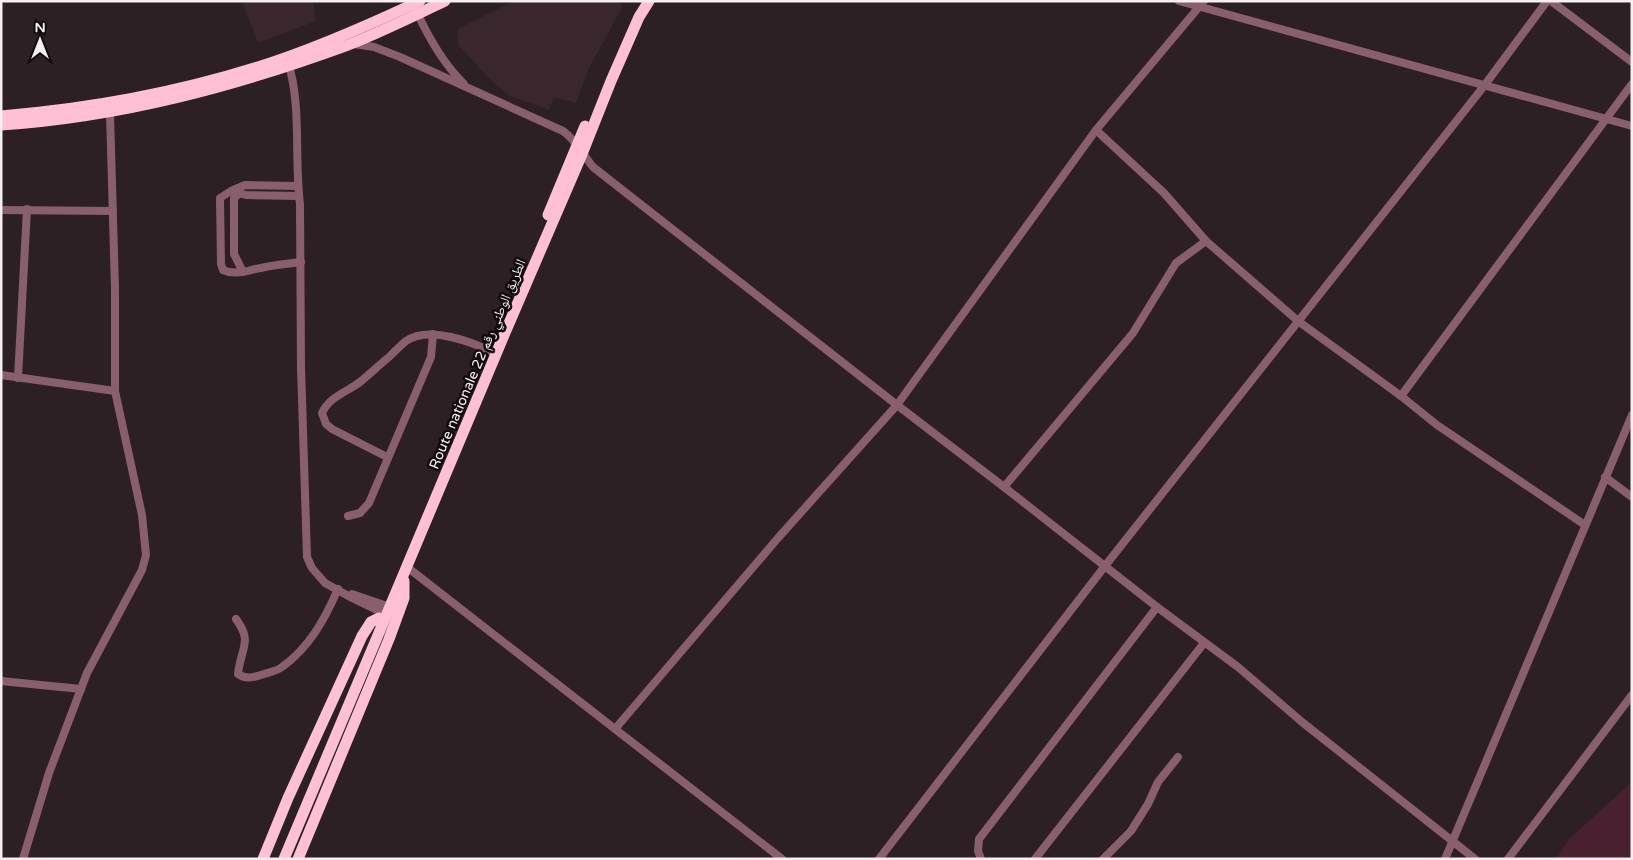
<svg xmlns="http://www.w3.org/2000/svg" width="1633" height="860" font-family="'Varela Round','Noto Naskh Arabic',sans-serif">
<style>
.built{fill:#39272d}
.green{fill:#482030}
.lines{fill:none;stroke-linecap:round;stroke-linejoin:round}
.minor{stroke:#895f6e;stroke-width:8}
.highway{stroke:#ffc0d5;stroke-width:11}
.labels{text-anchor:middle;stroke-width:5;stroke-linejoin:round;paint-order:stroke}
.street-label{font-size:14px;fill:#f6eef0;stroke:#110b0d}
</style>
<rect width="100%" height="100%" fill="#2c2024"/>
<g class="built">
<polygon points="242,1 313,1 316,21 258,43"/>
<polygon points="514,1 621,1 622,8 589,68 576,103 554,97 549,110 508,95 489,78 458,45 458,29"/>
</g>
<polygon class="green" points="1632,782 1632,859 1556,859 1569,839"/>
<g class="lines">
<g class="minor">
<polyline points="1179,1 1632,126"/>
<polyline points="1551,1 1632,62"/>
<path d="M416 10C428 37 443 63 464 84"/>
<path d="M354 44 374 47 400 57 563 131C577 141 583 155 593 167L897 405 1004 487 1157 607 1238 667 1302 722 1475 859"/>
<path d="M288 62C302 107 294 157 300 204L301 367 307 557 312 568 325 583 352 598 387 615"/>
<polyline points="1096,130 1164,193 1206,241 1298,321 1401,396 1437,425 1585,525"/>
<path d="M298 186 245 185 231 191 220 198 221 264 223 270C236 276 248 270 261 268 274 265 288 264 301 262"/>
<polyline points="235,192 246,195 299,196"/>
<polyline points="240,193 234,198 234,254 243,272"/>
<polyline points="1,210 113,211"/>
<polyline points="1,375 115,391"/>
<polyline points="18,378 27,209"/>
<polyline points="1401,396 1632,84"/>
<path d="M387 457 332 429 326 424 322 413C329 397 347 392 360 382 370 374 379 365 389 357 394 352 400 346 406 341 429 325 473 342 496 354"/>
<polyline points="1605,477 1632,497"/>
<polyline points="1004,487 1133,333 1176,263 1206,241"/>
<polyline points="348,516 360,513 369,503 431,357 433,334"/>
<polyline points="407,567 782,859"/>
<polyline points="352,594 390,607"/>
<path d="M236 619C253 642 241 647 238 674 246 680 255 677 264 674 270 672 277 671 282 667 309 648 325 619 338 589"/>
<polyline points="1,681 81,689"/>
<polyline points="615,729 778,538 897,405 1096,130 1204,1"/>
<polyline points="23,859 49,773 87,673 142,570 146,555 142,515 115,391 115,289 110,113"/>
<polyline points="879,859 1105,566 1484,86 1547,1"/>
<polyline points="981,859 978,851 979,839 1157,607"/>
<polyline points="1035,859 1204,643"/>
<polyline points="1103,859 1131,831 1148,804 1158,782 1178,757"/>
<polyline points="1445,859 1632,415"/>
<polyline points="1508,859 1632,695"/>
</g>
<g class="highway">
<path d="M1 116C88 109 175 93 258 67 312 50 369 25 420 1"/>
<path d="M1 125C121 117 236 86 348 45 381 32 413 16 445 1"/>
<polyline points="548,215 585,126"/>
<polyline points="263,859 288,798 362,636 371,622 379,618"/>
<polyline points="284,859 504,335 582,154 611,81 639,17 649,1"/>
<polyline points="298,859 389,639 404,598 404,581"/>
</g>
</g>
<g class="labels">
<g class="street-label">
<text transform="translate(477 364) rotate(-67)" y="5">Route nationale 22 الطريق الوطني رقم</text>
</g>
</g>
<rect width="1633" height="860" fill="none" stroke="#f6eef0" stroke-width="5"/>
<g transform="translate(40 40)" stroke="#110b0d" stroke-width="4" paint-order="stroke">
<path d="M0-4L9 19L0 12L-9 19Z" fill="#f6eef0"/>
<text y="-8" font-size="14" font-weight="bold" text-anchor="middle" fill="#f6eef0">N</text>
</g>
</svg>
